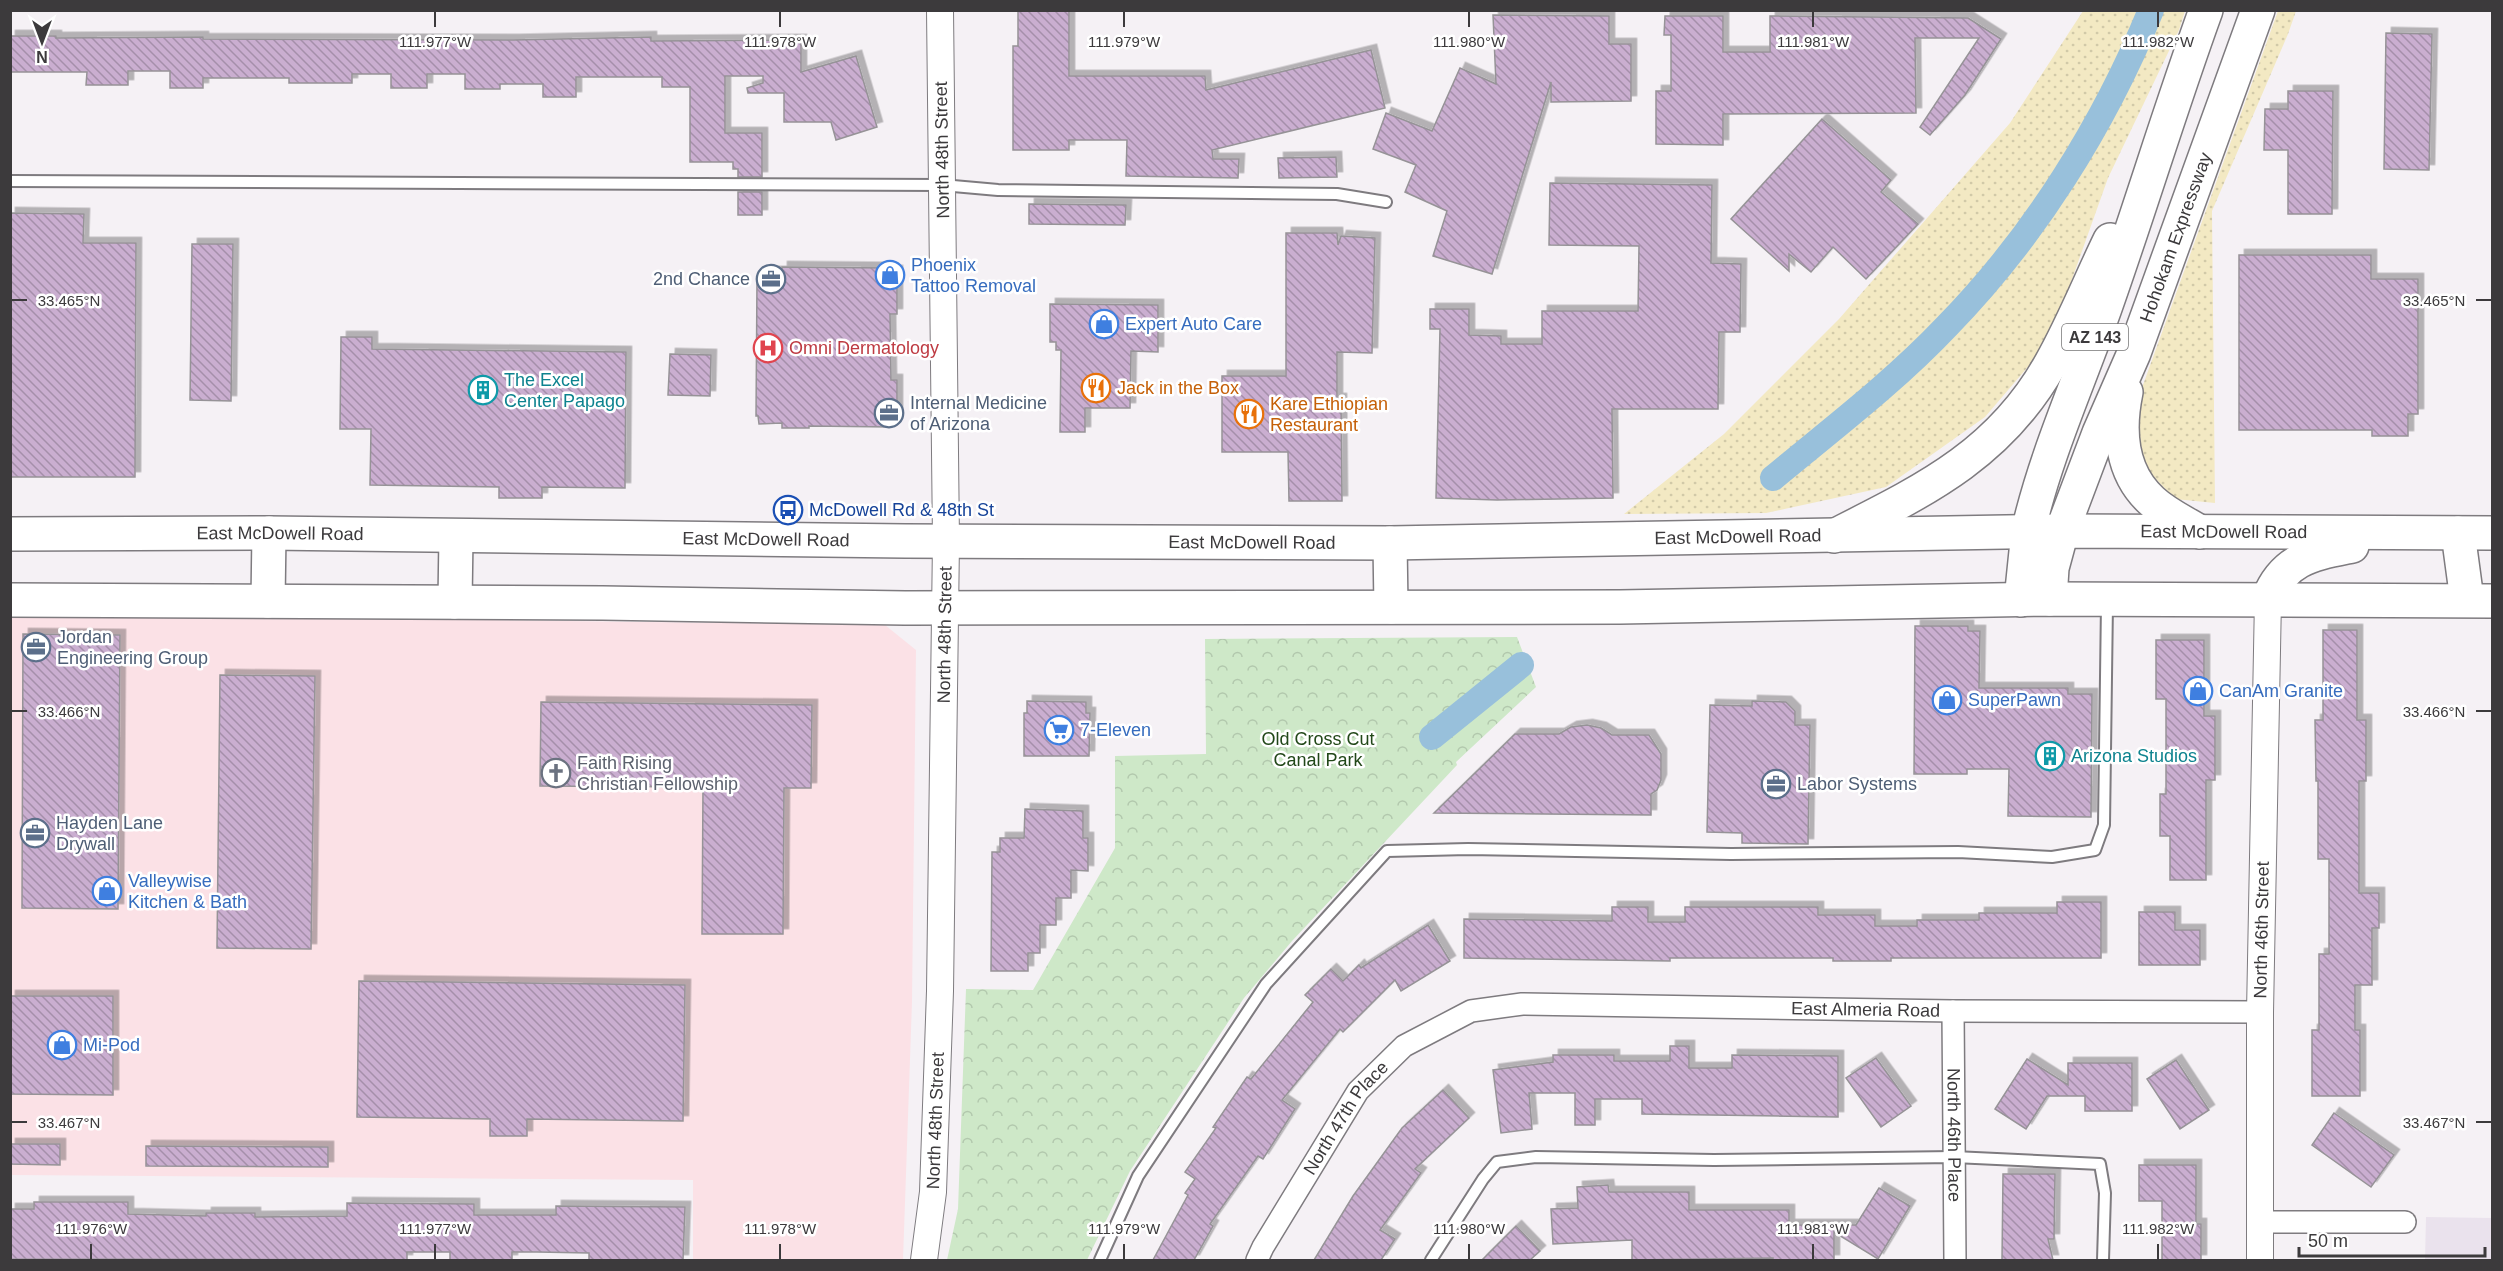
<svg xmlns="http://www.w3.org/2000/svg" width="2503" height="1271" font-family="Arial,sans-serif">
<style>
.commercial{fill:#fbe1e6}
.built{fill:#eae2ed}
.sand{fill:url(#sand-dots)}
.park{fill:url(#park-crowns)}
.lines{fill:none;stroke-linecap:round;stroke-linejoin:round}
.canal{stroke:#98c0db;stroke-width:26}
.building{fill:url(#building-back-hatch);stroke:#969397;stroke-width:1.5;filter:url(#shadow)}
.service-casing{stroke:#7e7b7f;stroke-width:14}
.minor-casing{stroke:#7e7b7f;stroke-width:24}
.tertiary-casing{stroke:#7e7b7f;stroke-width:28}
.primary-casing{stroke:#7e7b7f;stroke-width:36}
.motorway-casing{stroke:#7e7b7f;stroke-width:36}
.service{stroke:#fff;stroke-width:10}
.minor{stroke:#fff;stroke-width:21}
.tertiary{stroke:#fff;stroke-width:26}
.primary{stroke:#fff;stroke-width:33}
.motorway{stroke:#fff;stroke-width:33}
.ticks{fill:none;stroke:#3c3a3c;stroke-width:2}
.labels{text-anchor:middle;stroke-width:5;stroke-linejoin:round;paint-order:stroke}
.shield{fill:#fff;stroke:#767576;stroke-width:1.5}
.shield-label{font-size:16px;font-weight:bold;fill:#3c3a3c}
.street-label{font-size:18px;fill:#3c3a3c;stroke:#fff}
.shop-label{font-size:18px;fill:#366cbe;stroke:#fff;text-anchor:start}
.service-label{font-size:18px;fill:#4e5e75;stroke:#fff;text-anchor:start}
.health-label{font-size:18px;fill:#be3a42;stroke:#fff;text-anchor:start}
.culture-label{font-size:18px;fill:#0d838f;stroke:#fff;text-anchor:start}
.food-label{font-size:18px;fill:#c56008;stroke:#fff;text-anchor:start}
.transit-label{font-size:18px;fill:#164399;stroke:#fff;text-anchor:start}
.park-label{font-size:18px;fill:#224819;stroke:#fff}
.worship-label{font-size:18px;fill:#5b616d;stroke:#fff;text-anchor:start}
.ticks-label{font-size:15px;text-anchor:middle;fill:#3c3a3c;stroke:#fff;stroke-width:5;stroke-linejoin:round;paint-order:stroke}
</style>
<defs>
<pattern id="sand-dots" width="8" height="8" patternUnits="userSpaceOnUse" patternTransform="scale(1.5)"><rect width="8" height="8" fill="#f3e9c3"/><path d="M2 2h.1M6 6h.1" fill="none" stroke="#d1c9a8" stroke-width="1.8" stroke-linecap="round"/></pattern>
<pattern id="park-crowns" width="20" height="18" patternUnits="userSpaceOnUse" patternTransform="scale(1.5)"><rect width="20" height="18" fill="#cee8c8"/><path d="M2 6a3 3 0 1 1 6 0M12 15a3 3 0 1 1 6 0" fill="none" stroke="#b2c8ad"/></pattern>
<pattern id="building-back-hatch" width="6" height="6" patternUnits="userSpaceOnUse" patternTransform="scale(1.5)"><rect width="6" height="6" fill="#caaed0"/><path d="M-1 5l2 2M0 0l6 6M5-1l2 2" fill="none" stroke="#a58faa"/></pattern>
<filter id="shadow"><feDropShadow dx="5.5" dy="-5.5" stdDeviation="0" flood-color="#0004"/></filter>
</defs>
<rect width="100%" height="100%" fill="#f5f1f5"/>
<polygon class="commercial" points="11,614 885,625 916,650 912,1002 903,1260 693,1260 693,1180 11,1175"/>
<polygon class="built" points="2426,1217 2492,1218 2492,1260 2425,1260"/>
<g class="sand">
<polygon points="2083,11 2185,11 2179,30 2108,178 2050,341 1985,417 1886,487 1766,513 1624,514 1724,434 1839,319 2010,123"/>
<polygon points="2278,11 2296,11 2288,34 2212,211 2215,503 2175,499 2154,477 2146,481 2134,420 2143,385"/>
</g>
<polygon class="park" points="1517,637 1536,687 1456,762 1457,765 1292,941 1244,998 1130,1171 1087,1260 947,1260 958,1209 966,989 1033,990 1115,848 1115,756 1206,754 1205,639"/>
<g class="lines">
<g class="canal">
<path d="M1773 478C1832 429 1894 382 1947 326 2034 237 2104 125 2151 10"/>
<polyline points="1432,737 1521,665"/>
</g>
</g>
<g class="building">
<polygon points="1018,10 1069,10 1069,76 1205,76 1206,90 1371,50 1385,108 1212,150 1213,159 1239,159 1238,178 1126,176 1127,140 1069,140 1069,150 1013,150 1013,46 1018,46"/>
<polygon points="1493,15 1609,16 1609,44 1631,44 1631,101 1551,102 1551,82 1492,274 1433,256 1447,211 1405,192 1416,165 1373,149 1386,113 1432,131 1460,68 1496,84"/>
<polygon points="1665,16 1723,16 1723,52 1770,52 1770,16 1968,18 2001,39 1965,95 1930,135 1920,127 1979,38 1915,38 1916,113 1723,114 1723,145 1656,144 1656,91 1671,91 1671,35 1664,35"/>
<polygon points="2386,33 2432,34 2429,170 2384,169"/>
<polygon points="10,36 56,36 56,38 203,37 203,39 513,40 651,37 651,41 801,40 801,72 856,56 877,127 836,140 831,122 784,122 784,93 748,93 747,88 763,83 763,76 725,76 725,133 762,133 762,177 738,177 738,169 733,169 733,162 690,162 690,87 662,87 662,77 576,77 576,97 543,97 543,84 500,84 500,89 465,89 465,74 427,74 427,88 391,88 391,74 352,74 352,83 289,83 289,78 203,78 203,88 170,88 170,71 128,71 128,85 86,85 87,72 10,72"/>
<polygon points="2288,91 2333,91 2332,214 2288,214 2288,150 2264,150 2265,109 2288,109"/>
<polygon points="1822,119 1891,180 1881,192 1918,224 1866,279 1833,247 1811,272 1789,254 1789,271 1731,219"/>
<polygon points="1336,157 1337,177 1279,178 1278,158"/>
<polygon points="1550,183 1712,185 1711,263 1741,264 1740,332 1719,332 1718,409 1612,409 1613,498 1497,500 1436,498 1440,329 1430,329 1430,309 1469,309 1469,335 1501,336 1501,344 1542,344 1542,311 1638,311 1639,246 1549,245"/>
<rect x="738" y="192" width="24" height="23"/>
<polygon points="1029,204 1126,205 1125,225 1029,224"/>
<polygon points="10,213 84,214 83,243 136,243 135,477 10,477"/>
<polygon points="1286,233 1337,233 1338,245 1341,236 1375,238 1372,353 1337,352 1337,399 1341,399 1342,501 1289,501 1288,452 1222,452 1222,376 1286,376"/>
<polygon points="192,244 233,244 231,401 190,400"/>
<polygon points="2239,255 2371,255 2371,279 2418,279 2418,414 2408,414 2408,436 2372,436 2372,430 2239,430"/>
<polygon points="782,267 890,268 890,271 897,271 897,314 890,314 891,380 897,380 897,423 891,423 891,427 809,426 809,428 782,428 782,423 759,424 758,416 756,416 757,278 759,278 759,272 782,272"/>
<polygon points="1050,304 1158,305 1158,352 1131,351 1130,408 1085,408 1085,432 1060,432 1061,350 1056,350 1056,342 1050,342"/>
<polygon points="341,337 372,337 372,349 626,352 625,488 542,487 542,498 499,498 499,487 370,485 371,429 340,429"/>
<polygon points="670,354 711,355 710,396 668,395"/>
<polygon points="1915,626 1968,626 1968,631 1980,631 1979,688 2068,688 2068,694 2092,694 2091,817 2008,816 2009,769 1967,769 1967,774 1914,774"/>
<polygon points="2323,630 2357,630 2357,720 2366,720 2366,781 2359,781 2359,893 2379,893 2379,928 2372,928 2372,985 2355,985 2355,1030 2360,1030 2360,1096 2312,1096 2312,1030 2319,1030 2319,954 2329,954 2329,859 2318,859 2318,781 2316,781 2315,720 2323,720"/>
<polygon points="23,634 120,635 118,909 22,908"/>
<polygon points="2156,640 2204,640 2204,716 2215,716 2215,780 2206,780 2206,880 2170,880 2170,836 2160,836 2160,794 2166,794 2166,699 2156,699"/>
<polygon points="220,675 315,676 311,949 217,948"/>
<polygon points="1027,701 1086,702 1086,713 1090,713 1089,756 1024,756 1024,713 1027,713"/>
<polygon points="1752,701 1786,702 1795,711 1795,725 1810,725 1808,844 1742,843 1742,833 1707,832 1710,705 1752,706"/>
<polygon points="541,702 812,705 811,788 784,788 783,934 702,934 703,787 540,786"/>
<polygon points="1587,725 1601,728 1612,735 1649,735 1661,754 1661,780 1657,790 1651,794 1651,815 1434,813 1515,734 1559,734 1571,727"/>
<polygon points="1025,809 1083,811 1083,838 1088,838 1088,871 1071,870 1071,898 1056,898 1056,925 1040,925 1040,953 1028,953 1028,971 991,971 992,852 1000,852 1000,838 1024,838"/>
<polygon points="2057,902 2101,902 2101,958 1891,958 1891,961 1833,961 1833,958 1670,958 1670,961 1464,958 1464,919 1612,921 1612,907 1648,907 1648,922 1685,922 1685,907 1818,907 1818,915 1875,915 1875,926 1917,926 1917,920 1979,920 1979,913 2057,913"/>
<polygon points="2139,912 2175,912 2175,930 2200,930 2200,965 2139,965"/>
<polygon points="1428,925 1450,961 1401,991 1395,980 1343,1032 1340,1029 1282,1100 1295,1109 1263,1159 1258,1156 1210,1224 1213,1226 1194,1260 1153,1260 1188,1195 1185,1193 1195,1179 1185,1172 1216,1128 1213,1127 1247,1077 1251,1079 1313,1002 1305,995 1331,969 1343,981 1359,965 1361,968"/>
<polygon points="359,981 685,985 683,1121 527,1119 527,1136 490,1136 490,1119 357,1117"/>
<polygon points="10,996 113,996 113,1095 10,1094"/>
<polygon points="1670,1046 1689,1046 1689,1068 1732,1068 1732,1055 1838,1056 1838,1117 1642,1114 1642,1099 1595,1099 1595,1125 1575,1125 1575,1093 1529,1093 1532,1129 1501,1133 1493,1070 1553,1062 1553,1055 1614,1055 1614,1061 1670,1061"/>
<polygon points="1876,1058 1911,1106 1881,1127 1846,1078"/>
<polygon points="2027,1059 2068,1085 2068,1063 2132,1063 2132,1111 2085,1111 2085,1096 2047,1096 2026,1129 1995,1109"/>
<polygon points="2176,1060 2209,1110 2180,1129 2147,1079"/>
<polygon points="1443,1090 1469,1118 1415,1169 1421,1173 1380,1230 1395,1239 1381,1260 1314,1260 1353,1196 1402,1128"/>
<polygon points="2334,1113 2394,1155 2371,1187 2312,1145"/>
<polygon points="10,1144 60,1144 60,1165 10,1164"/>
<polygon points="146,1146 328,1147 328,1167 146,1166"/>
<polygon points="2139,1165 2196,1165 2196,1224 2201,1224 2201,1260 2162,1260 2162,1201 2139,1201"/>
<polygon points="2003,1174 2055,1174 2054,1239 2048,1239 2053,1260 2002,1260"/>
<polygon points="1608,1185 1609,1192 1689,1192 1689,1210 1789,1210 1789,1225 1856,1225 1879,1188 1910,1206 1878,1259 1834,1232 1834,1260 1773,1260 1773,1258 1632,1260 1632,1240 1553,1244 1551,1209 1578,1208 1577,1187"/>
<polygon points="34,1202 128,1202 128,1214 206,1216 206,1213 255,1213 255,1217 347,1216 347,1203 474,1204 474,1215 556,1215 556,1206 685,1207 683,1260 589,1260 589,1253 537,1252 512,1252 512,1260 450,1260 450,1252 407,1252 407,1260 10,1259 10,1209 34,1209"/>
<polygon points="1516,1226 1540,1251 1530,1260 1482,1260"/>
</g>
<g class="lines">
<g class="service-casing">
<g id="service">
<polyline points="10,181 942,185 998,190 1337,194 1386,202"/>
<polyline points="1100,1260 1138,1176 1266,984 1387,851 1468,849 1731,854 1958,852 2052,857 2095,850 2104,825 2107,603"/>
<polyline points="1431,1260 1483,1179 1497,1162 1536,1157 1714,1160 1954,1157 2100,1164 2105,1193 2103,1260"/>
</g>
</g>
<g class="minor-casing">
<g id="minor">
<path id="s1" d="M1953 1011 1955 1260"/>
<polyline points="2261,1222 2405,1222"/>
<path id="s2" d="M1257 1260 1263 1247 1358 1091 1404 1046 1471 1011 1522 1004 1953 1011 2260 1012"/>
</g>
</g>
<g class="tertiary-casing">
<g id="tertiary">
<path id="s3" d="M924 1260 933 1192 940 991 946 541 940 10"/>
<path id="s4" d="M2260 1260V1012L2268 599"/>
</g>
</g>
<g class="primary-casing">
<g id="primary">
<polyline points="2458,533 2467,600"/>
<path id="s5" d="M10 534 269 533 905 541 1390 543 2062 531 2492 533"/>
<polyline points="1390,543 1391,607"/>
<polyline points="2050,599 2052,568 2062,531"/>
<path d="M2268 599C2284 558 2313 554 2352 546"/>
<polyline points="10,600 603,603 905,608 1620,607 2050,599 2492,601"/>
<polyline points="2021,600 2028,532"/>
<polyline points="268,601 269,533"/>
<polyline points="455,602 456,536"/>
</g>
</g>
<g class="motorway-casing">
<g id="motorway">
<path d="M2126 392C2118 431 2121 473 2152 501 2166 514 2184 522 2200 532"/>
<path id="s6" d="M2062 531 2099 433 2134 353 2258 10"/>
<path d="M2028 532C2045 456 2079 382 2105 308 2140 209 2170 109 2206 10"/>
<path d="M1834 536C1923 491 2000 455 2051 363 2073 324 2090 281 2110 240"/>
</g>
</g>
<use href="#service" class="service"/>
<use href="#minor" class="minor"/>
<use href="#tertiary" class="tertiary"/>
<use href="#primary" class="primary"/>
<use href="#motorway" class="motorway"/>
</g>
<path class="ticks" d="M435 12V27M780 12V27M1124 12V27M1469 12V27M1813 12V27M2158 12V27M12 300H27M2476 300H2491M12 711H27M2476 711H2491M12 1122H27M2476 1122H2491M91 1244V1259M435 1244V1259M780 1244V1259M1124 1244V1259M1469 1244V1259M1813 1244V1259M2158 1244V1259"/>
<defs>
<g id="shop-ring" transform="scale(1.5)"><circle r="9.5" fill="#fff" stroke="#3f7fe0" stroke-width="1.5"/><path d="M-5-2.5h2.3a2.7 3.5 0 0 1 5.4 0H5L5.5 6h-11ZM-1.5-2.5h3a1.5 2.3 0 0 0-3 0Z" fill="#3f7fe0"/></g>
<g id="office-ring" transform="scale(1.5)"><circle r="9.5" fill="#fff" stroke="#5c6f8a" stroke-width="1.5"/><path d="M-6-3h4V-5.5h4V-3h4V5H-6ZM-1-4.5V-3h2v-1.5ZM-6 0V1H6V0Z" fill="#5c6f8a"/></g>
<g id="hospital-ring" transform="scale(1.5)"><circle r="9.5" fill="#fff" stroke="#e0444e" stroke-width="1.5"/><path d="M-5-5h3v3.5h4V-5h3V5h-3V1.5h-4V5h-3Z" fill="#e0444e"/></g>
<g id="restaurant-ring" transform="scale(1.5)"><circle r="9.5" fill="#fff" stroke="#e8710a" stroke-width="1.5"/><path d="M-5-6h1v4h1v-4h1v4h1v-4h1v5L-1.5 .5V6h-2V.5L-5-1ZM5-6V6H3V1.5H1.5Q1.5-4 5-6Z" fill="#e8710a"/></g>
<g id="building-ring" transform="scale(1.5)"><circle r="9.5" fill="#fff" stroke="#0f9aa8" stroke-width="1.5"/><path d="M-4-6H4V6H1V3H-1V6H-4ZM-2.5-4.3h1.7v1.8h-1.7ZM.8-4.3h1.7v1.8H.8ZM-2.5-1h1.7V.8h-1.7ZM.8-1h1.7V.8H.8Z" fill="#0f9aa8"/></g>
<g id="bus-ring" transform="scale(1.5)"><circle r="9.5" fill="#fff" stroke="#1a4fb4" stroke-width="1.5"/><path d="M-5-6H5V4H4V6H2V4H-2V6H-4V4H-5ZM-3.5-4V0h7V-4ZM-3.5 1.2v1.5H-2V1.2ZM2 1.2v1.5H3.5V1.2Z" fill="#1a4fb4"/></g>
<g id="supermarket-ring" transform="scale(1.5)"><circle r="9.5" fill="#fff" stroke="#3f7fe0" stroke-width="1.5"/><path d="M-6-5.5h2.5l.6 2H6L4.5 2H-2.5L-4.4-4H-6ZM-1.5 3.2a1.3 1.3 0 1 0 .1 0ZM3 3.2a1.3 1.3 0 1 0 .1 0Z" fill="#3f7fe0"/></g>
<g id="church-ring" transform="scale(1.5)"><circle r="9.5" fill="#fff" stroke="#6b7280" stroke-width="1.5"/><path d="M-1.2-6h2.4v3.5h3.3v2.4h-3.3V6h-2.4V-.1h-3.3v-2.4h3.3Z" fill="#6b7280"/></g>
</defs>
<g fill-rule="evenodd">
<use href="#shop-ring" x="890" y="275"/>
<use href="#office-ring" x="771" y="279"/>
<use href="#shop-ring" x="1104" y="324"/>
<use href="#hospital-ring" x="768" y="348"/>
<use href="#restaurant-ring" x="1096" y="388"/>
<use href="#building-ring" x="483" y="390"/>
<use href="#office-ring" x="889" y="413"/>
<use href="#restaurant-ring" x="1249" y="414"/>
<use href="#bus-ring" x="788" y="510"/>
<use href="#office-ring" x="36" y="647"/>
<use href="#shop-ring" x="2198" y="691"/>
<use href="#shop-ring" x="1947" y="700"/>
<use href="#supermarket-ring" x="1059" y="730"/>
<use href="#building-ring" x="2050" y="756"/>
<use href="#church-ring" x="556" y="773"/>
<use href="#office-ring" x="1776" y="784"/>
<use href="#office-ring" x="35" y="833"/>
<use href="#shop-ring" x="107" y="891"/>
<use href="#shop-ring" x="62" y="1045"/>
</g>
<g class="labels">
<rect class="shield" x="2062" y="324" width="66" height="26" rx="4.5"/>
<g class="shield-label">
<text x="2095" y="343">AZ 143</text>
</g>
<g class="street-label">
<text transform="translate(942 150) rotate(-91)" y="6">North 48th Street</text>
<text dy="6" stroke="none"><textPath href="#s6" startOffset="315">Hohokam Expressway</textPath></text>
<text dy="6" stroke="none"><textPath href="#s5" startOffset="2214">East McDowell Road</textPath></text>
<text dy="6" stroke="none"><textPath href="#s5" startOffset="270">East McDowell Road</textPath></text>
<text dy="6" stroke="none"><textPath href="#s5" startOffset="1728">East McDowell Road</textPath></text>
<text dy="6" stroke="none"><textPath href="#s5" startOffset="756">East McDowell Road</textPath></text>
<text dy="6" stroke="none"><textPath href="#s5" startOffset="1242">East McDowell Road</textPath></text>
<text dy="6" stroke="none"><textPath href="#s3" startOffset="626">North 48th Street</textPath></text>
<text dy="6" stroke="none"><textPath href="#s4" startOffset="330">North 46th Street</textPath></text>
<text dy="6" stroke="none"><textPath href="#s2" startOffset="732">East Almeria Road</textPath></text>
<text dy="6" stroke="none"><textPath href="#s2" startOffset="168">North 47th Place</textPath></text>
<text dy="6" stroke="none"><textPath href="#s3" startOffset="140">North 48th Street</textPath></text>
<text dy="6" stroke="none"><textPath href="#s1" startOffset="124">North 46th Place</textPath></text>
</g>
<g class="shop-label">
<text x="911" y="271">Phoenix<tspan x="911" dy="21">Tattoo Removal</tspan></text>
<text x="1125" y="330">Expert Auto Care</text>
<text x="2219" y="697">CanAm Granite</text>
<text x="1968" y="706">SuperPawn</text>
<text x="1080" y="736">7-Eleven</text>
<text x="128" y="887">Valleywise<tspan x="128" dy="21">Kitchen &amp; Bath</tspan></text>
<text x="83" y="1051">Mi-Pod</text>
</g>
<g class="service-label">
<text x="750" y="285" text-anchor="end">2nd Chance</text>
<text x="910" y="409">Internal Medicine<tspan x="910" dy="21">of Arizona</tspan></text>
<text x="57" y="643">Jordan<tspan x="57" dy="21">Engineering Group</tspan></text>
<text x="1797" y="790">Labor Systems</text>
<text x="56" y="829">Hayden Lane<tspan x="56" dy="21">Drywall</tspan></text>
</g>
<g class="health-label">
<text x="789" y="354">Omni Dermatology</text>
</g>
<g class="culture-label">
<text x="504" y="386">The Excel<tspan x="504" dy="21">Center Papago</tspan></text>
<text x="2071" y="762">Arizona Studios</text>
</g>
<g class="food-label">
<text x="1117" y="394">Jack in the Box</text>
<text x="1270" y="410">Kare Ethiopian<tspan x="1270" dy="21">Restaurant</tspan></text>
</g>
<g class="transit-label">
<text x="809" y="516">McDowell Rd &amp; 48th St</text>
</g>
<g class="park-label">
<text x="1318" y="745">Old Cross Cut<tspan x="1318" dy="21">Canal Park</tspan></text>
</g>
<g class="worship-label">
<text x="577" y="769">Faith Rising<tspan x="577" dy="21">Christian Fellowship</tspan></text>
</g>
</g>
<g class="ticks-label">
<text x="435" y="47">111.977°W</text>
<text x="780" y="47">111.978°W</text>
<text x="1124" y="47">111.979°W</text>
<text x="1469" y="47">111.980°W</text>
<text x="1813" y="47">111.981°W</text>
<text x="2158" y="47">111.982°W</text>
<text x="2434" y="306">33.465°N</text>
<text x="69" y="306">33.465°N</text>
<text x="2434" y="717">33.466°N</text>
<text x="69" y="717">33.466°N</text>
<text x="2434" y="1128">33.467°N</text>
<text x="69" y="1128">33.467°N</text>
<text x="91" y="1234">111.976°W</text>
<text x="435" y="1234">111.977°W</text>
<text x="780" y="1234">111.978°W</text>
<text x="1124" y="1234">111.979°W</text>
<text x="1469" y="1234">111.980°W</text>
<text x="1813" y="1234">111.981°W</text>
<text x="2158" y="1234">111.982°W</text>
</g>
<rect width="2503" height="1271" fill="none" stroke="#3c3a3c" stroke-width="24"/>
<g transform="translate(42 42) rotate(180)" stroke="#ffffff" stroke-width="4.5" paint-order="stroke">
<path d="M0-4.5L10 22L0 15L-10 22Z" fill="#3c3a3c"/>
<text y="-9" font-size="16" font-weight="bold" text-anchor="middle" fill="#3c3a3c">N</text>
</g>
<path d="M2299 1247v9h186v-9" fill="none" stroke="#3c3a3c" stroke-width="3"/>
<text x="2308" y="1247" font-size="18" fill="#3c3a3c" stroke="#ffffff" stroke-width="4.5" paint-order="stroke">50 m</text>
</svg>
